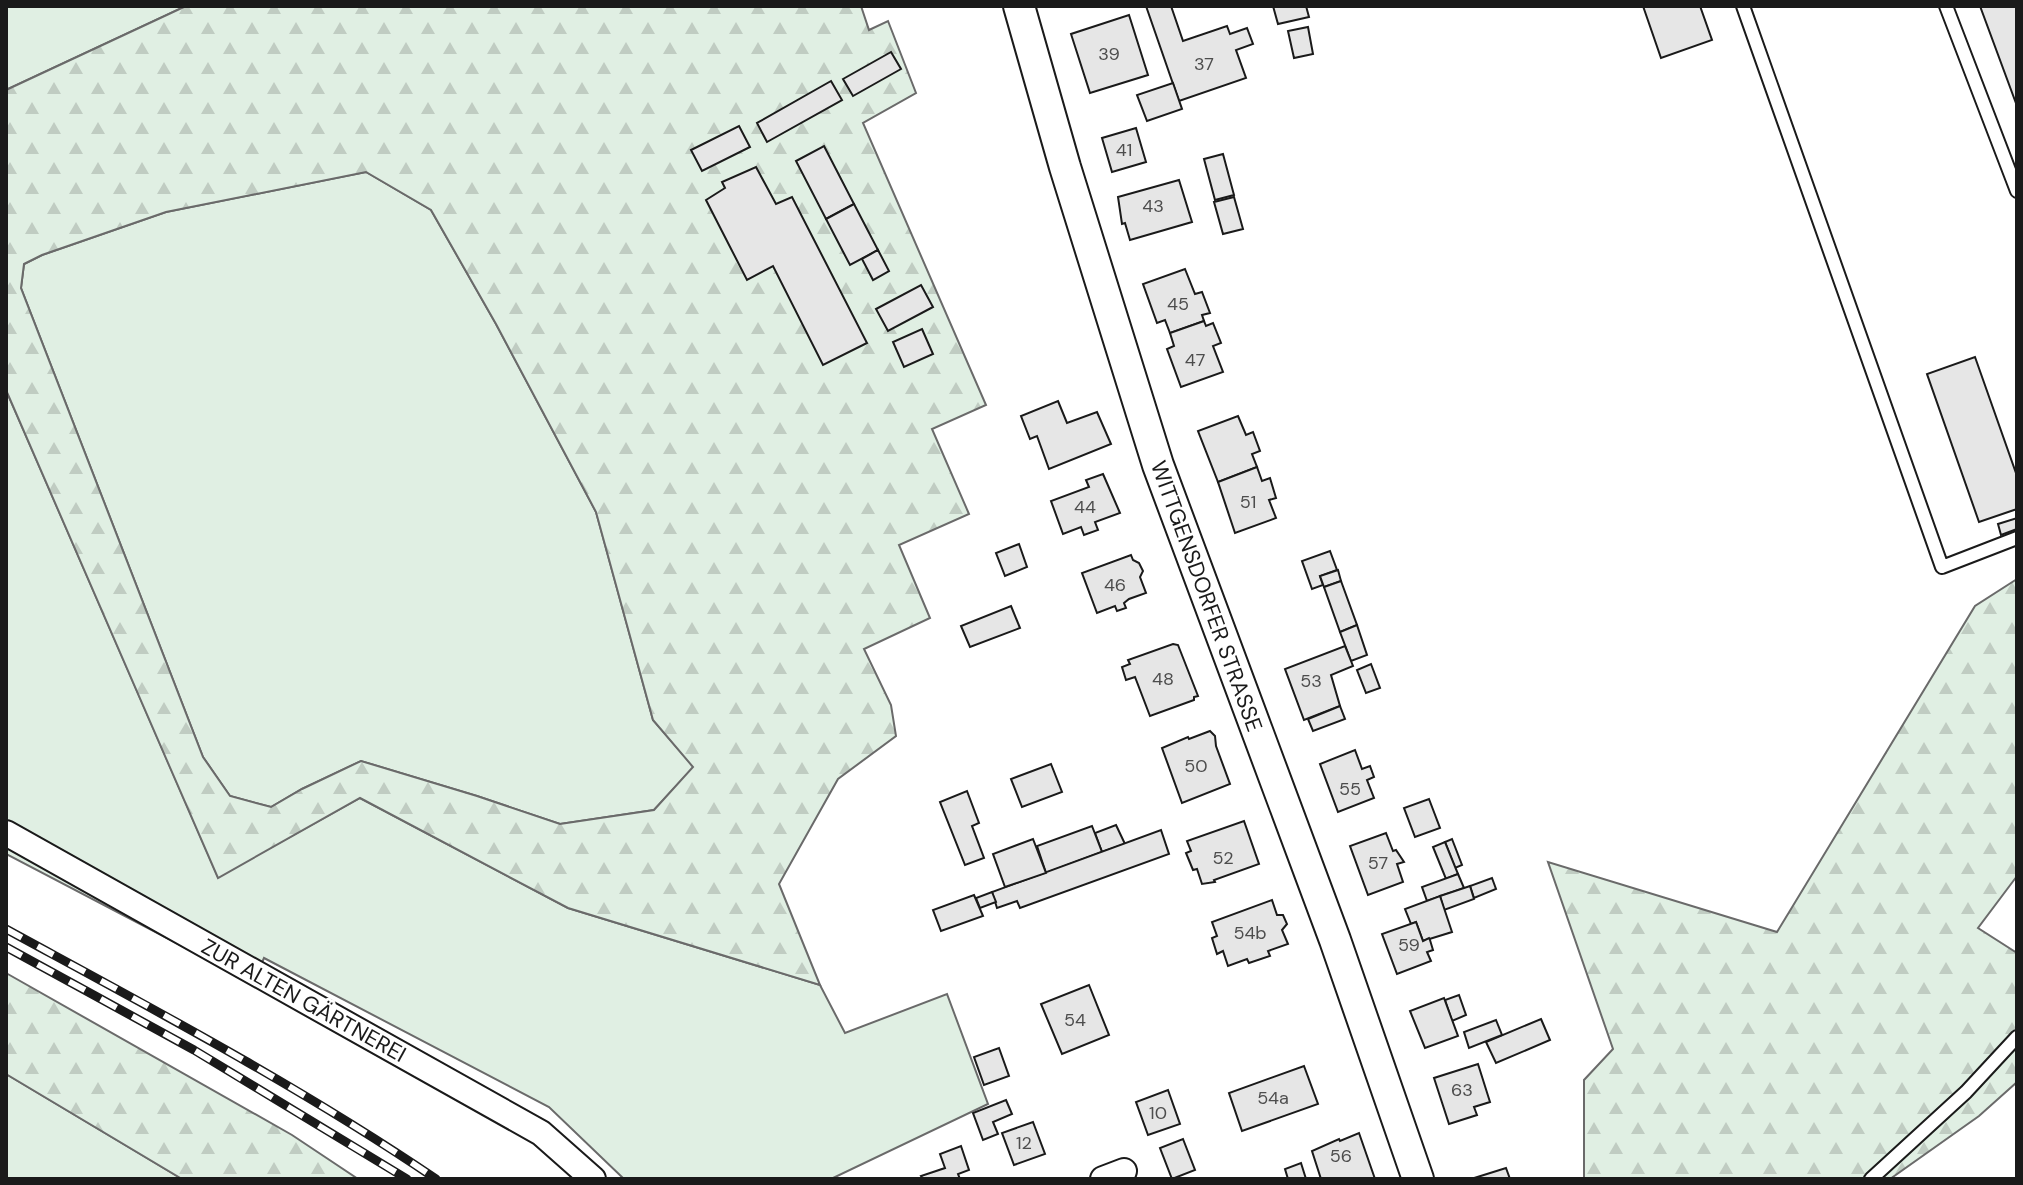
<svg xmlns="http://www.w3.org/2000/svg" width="2023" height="1185" font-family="'DM Sans',sans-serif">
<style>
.green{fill:#e0efe3;stroke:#6a6a6a;stroke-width:2}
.forest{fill:url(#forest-firs);stroke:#6a6a6a;stroke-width:2;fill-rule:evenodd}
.building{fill:#e6e6e6;stroke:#1a1a1a;stroke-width:2}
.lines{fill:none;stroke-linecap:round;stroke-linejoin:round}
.service-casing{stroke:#1a1a1a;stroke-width:16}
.minor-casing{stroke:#1a1a1a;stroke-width:28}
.tertiary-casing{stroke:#1a1a1a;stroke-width:34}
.service{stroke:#fff;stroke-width:12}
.minor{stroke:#fff;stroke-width:24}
.tertiary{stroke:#fff;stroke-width:30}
.rail-casing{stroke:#1a1a1a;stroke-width:9}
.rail{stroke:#fff;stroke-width:6;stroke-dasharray:18;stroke-linecap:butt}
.labels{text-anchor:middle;stroke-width:6;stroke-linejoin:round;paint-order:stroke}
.number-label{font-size:18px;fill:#4d4d4d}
.street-label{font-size:22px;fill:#1a1a1a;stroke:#fff}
</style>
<defs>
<pattern id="forest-firs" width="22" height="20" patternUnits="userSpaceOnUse" patternTransform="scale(2)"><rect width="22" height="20" fill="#e0efe3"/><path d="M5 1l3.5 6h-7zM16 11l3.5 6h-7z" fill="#c0ccc2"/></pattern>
</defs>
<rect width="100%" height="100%" fill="#fff"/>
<g class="green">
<polygon points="6,6 186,6 6,90"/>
<polygon points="366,172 431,210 496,324 596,512 653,720 694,767 654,810 560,824 477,796 361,761 302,789 271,807 230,796 203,757 21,288 24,264 42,255 166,212"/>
<polygon points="6,390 218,877 360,798 568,908 820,985 845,1033 947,994 988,1104 831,1179 624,1179 549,1107 264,958 253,983 6,854"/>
<polygon points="6,1074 182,1179 6,1179"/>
</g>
<g class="forest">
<path d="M186 6H861L869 30 888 21 916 93 863 123 986 405 932 429 969 514 899 545 930 618 864 649 891 705 896 736 838 779 779 884 820 985 568 908 360 798 218 878 6 390V90ZM366 172 431 210 496 324 596 512 653 720 693 767 654 810 560 824 477 796 361 761 302 789 271 807 230 796 203 757 21 288 24 264 42 255 166 212Z"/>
<polygon points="2017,579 2017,876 1978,928 2017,953 2017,1082 1979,1116 1890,1179 1584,1179 1584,1080 1613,1049 1548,862 1777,932 1975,606"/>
<polygon points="6,973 292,1135 358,1179 182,1179 6,1074"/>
</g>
<g class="building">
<polygon points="1146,6 1171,6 1183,41 1227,26 1230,34 1247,28 1253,44 1236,50 1246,78 1179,101"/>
<polygon points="1273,6 1306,6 1309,17 1278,24"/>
<polygon points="1643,6 1700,6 1712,40 1661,58"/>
<polygon points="1980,6 2017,6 2017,106"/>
<polygon points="1129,15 1148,75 1090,93 1071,34"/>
<polygon points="1308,27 1313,54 1294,58 1288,31"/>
<polygon points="891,52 901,69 853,96 843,79"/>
<polygon points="831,81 842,100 767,142 757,123"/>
<polygon points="1173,83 1182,109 1147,121 1137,95"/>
<polygon points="739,126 750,147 702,171 691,150"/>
<polygon points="1136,128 1146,162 1112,172 1102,138"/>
<polygon points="824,146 854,204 826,219 796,161"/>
<polygon points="1223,154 1234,195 1215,200 1204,159"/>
<polygon points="756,167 776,204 792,197 867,343 823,365 773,266 747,280 706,200 725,188 722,182"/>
<polygon points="1179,180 1192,222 1130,240 1125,223 1122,224 1118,197"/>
<polygon points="1234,197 1243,229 1223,234 1214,202"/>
<polygon points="854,204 878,250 850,265 826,219"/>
<polygon points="878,250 889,271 873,280 862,259"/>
<polygon points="1185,269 1195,294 1202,292 1210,313 1202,315 1204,321 1170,333 1165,320 1157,323 1143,284"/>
<polygon points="921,285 933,307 888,331 876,309"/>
<polygon points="1204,321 1206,326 1213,323 1221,343 1213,346 1223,372 1181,387 1167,349 1174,346 1170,333"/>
<polygon points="922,329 933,354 904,367 893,342"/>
<polygon points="1975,357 2017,476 2017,509 1979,522 1927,374"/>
<polygon points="1058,401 1067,423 1097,412 1111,444 1049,469 1037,436 1030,439 1021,416"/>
<polygon points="1238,416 1246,435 1253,432 1260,451 1252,454 1257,467 1218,482 1198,431"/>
<polygon points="1257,467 1262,481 1270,478 1276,498 1269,500 1276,518 1235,533 1218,482"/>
<polygon points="1103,474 1120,513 1095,522 1098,530 1084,535 1081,527 1063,534 1051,501 1089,487 1086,480"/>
<polygon points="2017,518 2017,529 2001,535 1998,524"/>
<polygon points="1019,544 1027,567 1005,576 996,553"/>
<polygon points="1330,551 1337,570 1320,576 1323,585 1312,589 1302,561"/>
<polygon points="1131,555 1133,560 1139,563 1143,571 1140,577 1146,593 1129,599 1124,603 1126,608 1117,611 1115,606 1097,613 1082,573"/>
<polygon points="1338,570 1341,581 1324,587 1320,576"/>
<polygon points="1341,581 1357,625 1340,632 1324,587"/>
<polygon points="1011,606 1020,628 970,647 961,626"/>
<polygon points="1357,625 1367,655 1351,661 1340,632"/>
<polygon points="1173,644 1178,645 1198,696 1194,697 1194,700 1150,716 1135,677 1126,680 1122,667 1130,664 1128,660"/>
<polygon points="1345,646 1353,666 1331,675 1340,706 1304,720 1285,669"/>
<polygon points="1371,664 1380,688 1366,693 1357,670"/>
<polygon points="1340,706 1345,719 1313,731 1308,719"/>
<polygon points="1210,731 1215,736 1216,746 1230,784 1182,803 1162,748 1188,737 1189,739"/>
<polygon points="1355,750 1362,769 1370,766 1374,777 1367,780 1374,798 1338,812 1320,764"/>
<polygon points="1051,764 1062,792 1022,807 1011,779"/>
<polygon points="967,791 979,823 972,826 984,858 965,865 940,802"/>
<polygon points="1429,799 1440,828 1415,837 1404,808"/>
<polygon points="1244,821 1259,864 1214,880 1215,882 1202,884 1197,869 1193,870 1186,853 1191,851 1187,841"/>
<polygon points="1116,825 1125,844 1102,852 1095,833"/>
<polygon points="1092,826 1102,852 1046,873 1037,846"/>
<polygon points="1161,830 1169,854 1020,908 1017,901 997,908 992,892"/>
<polygon points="1386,833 1393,851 1396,850 1404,862 1397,864 1403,882 1368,895 1350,846"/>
<polygon points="1033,839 1046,873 1005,887 993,854"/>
<polygon points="1452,839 1462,865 1455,868 1445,842"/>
<polygon points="1445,842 1458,874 1446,879 1433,847"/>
<polygon points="1458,874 1464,888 1427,901 1422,887"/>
<polygon points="1492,878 1496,889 1474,898 1470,886"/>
<polygon points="1470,886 1474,899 1444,910 1440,896"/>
<polygon points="992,892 996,902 980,908 976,898"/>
<polygon points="974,895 983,916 941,931 933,910"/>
<polygon points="1440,896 1452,932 1423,941 1416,922 1411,924 1405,909"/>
<polygon points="1272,900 1277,915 1283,915 1287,924 1282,930 1288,944 1268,951 1270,956 1249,963 1247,959 1228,966 1223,951 1217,954 1212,938 1217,936 1212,922"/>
<polygon points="1416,922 1423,941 1429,938 1430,940 1433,950 1427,952 1431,961 1397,974 1382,934"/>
<polygon points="1089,985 1109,1035 1062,1054 1041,1004"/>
<polygon points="1459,995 1466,1015 1452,1021 1445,1000"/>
<polygon points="1444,998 1458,1036 1425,1048 1410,1011"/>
<polygon points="1541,1019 1550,1040 1496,1063 1486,1042"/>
<polygon points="1496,1020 1502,1035 1469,1048 1464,1032"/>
<polygon points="999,1048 1009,1076 984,1085 974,1057"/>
<polygon points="1478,1064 1490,1102 1474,1107 1477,1115 1449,1124 1434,1078"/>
<polygon points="1304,1066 1318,1104 1242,1131 1229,1093"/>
<polygon points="1168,1090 1180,1124 1148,1135 1136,1102"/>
<polygon points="1006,1100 1012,1114 993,1122 998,1134 983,1140 973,1113"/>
<polygon points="1033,1122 1045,1154 1014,1165 1002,1133"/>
<polygon points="1359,1133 1375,1179 1321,1179 1312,1151 1339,1139 1340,1141"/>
<polygon points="1183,1139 1195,1170 1172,1179 1160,1148"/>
<polygon points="961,1146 969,1170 958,1174 960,1179 923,1179 921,1176 945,1168 940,1154"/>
<polygon points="1301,1163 1306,1179 1288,1179 1285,1169"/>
<polygon points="1506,1168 1510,1179 1471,1179"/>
</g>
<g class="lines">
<g class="service-casing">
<g id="service">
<polyline points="1743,6 1942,567 2017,538"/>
<polyline points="1946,6 2017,191"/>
<polyline points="1871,1179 1966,1092 2017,1037"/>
</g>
</g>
<g class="minor-casing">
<g id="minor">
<polyline points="6,833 541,1133 593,1179"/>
<polyline points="1103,1179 1124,1171"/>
</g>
</g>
<g class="tertiary-casing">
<polyline id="tertiary" points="1019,6 1065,167 1158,465 1335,940 1418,1179"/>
</g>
<use href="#service" class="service"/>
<use href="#minor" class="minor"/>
<use href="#tertiary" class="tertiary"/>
<g class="rail-casing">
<g id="rail">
<path d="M6 929C151 1008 299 1086 436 1179"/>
<polyline points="6,947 194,1050 407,1179"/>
</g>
</g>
<use href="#rail" class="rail"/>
</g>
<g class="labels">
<g class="number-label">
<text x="1109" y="60">39</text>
<text x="1204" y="70">37</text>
<text x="1124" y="156">41</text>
<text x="1153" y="212">43</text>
<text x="1178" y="310">45</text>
<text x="1195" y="366">47</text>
<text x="1248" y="508">51</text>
<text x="1085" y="513">44</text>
<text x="1115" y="591">46</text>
<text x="1163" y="685">48</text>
<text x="1311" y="687">53</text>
<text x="1196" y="772">50</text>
<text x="1350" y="795">55</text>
<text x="1223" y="864">52</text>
<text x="1378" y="869">57</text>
<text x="1250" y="939">54b</text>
<text x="1409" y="951">59</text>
<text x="1075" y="1026">54</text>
<text x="1462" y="1096">63</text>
<text x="1273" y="1104">54a</text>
<text x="1158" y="1119">10</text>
<text x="1024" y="1149">12</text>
<text x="1341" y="1162">56</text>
</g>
<g class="street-label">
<text transform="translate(1207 596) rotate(70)" y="8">WITTGENSDORFER STRASSE</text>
<text transform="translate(304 1000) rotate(29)" y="8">ZUR ALTEN GÄRTNEREI</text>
</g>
</g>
<rect width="2023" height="1185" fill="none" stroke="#1a1a1a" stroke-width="16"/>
</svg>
